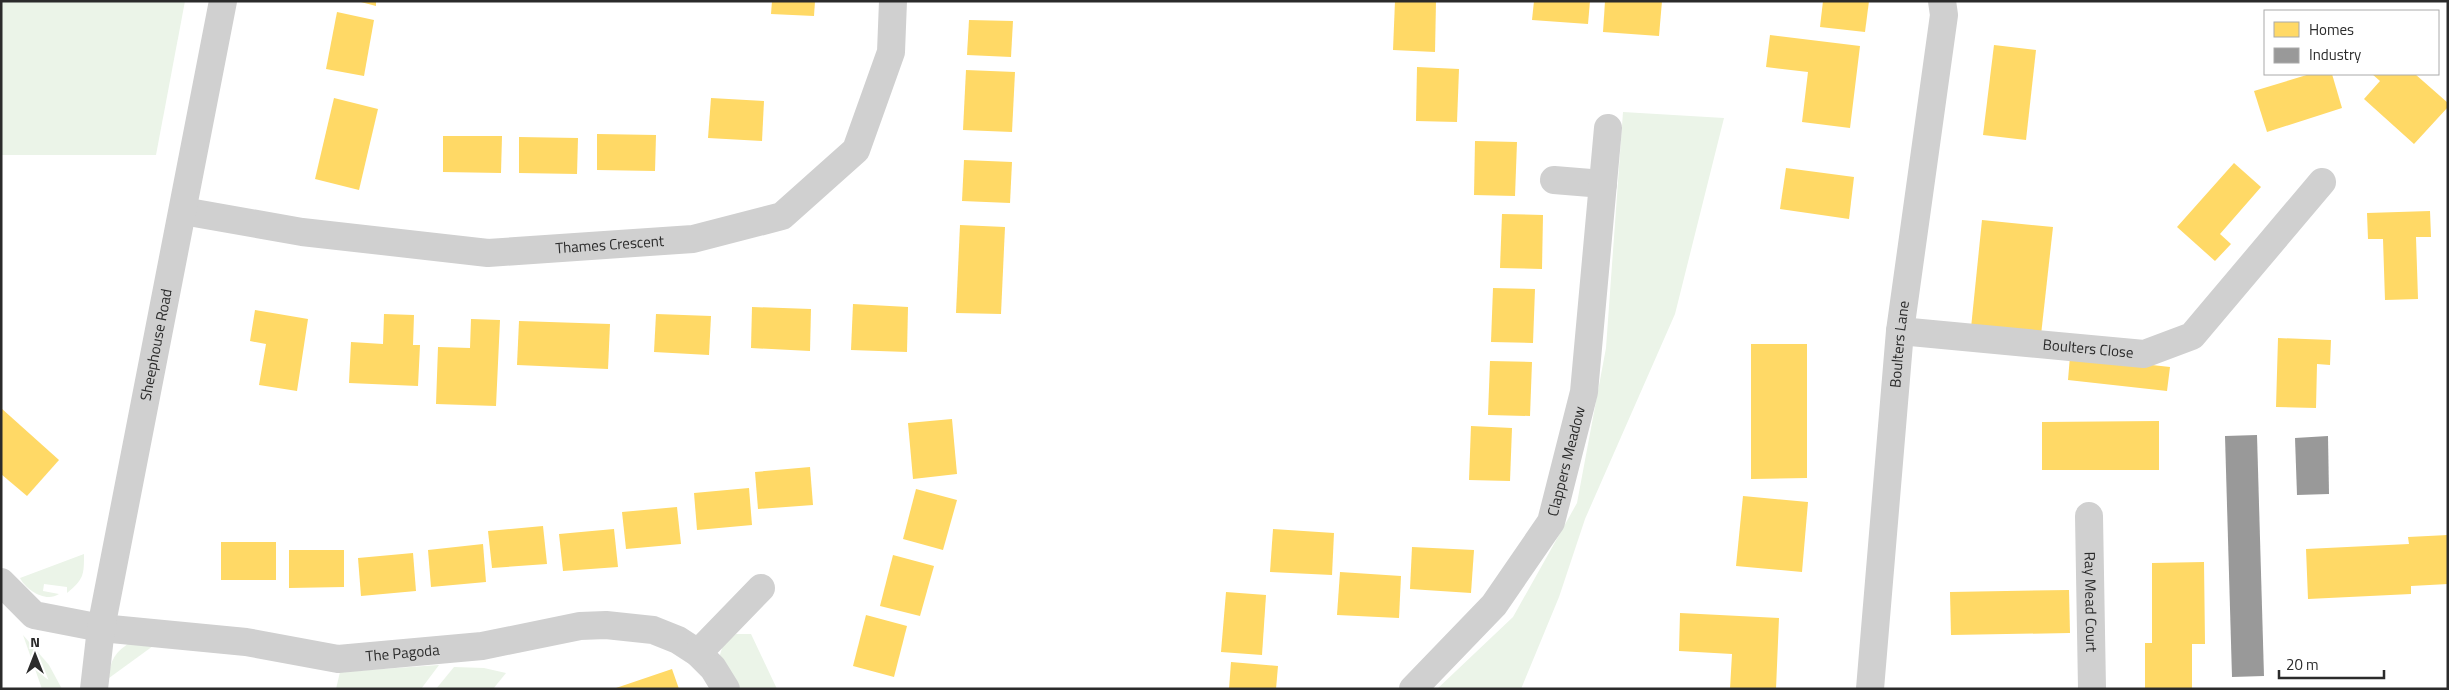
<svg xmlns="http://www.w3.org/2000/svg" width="2449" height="690" font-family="'Titillium Web',sans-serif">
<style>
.green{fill:#ebf4e8}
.homes{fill:#ffd966}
.industry{fill:#999}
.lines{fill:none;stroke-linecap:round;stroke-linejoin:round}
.street{stroke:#d0d0d0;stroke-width:28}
.labels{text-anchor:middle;stroke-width:5;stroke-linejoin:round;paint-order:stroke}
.street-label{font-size:15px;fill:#2b2b2b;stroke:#fff}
</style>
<rect width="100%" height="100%" fill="#fff"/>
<g class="green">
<polygon points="1,1 185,1 156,155 1,155"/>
<polygon points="1623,112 1724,118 1675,314 1585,519 1559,597 1521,689 1437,689 1513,617 1577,503 1606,348"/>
<path d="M84 554C84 575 84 579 67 593V587L44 584 43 591 59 594C46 603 26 590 20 578Z"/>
<polygon points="736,634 751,634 777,689 730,689 718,661 723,645"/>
<polygon points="23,635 49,665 62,689 42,689"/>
<path d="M131 642 153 646 109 678C109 661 116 651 131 642Z"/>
<polygon points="439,665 421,689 336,689 340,672"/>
<polygon points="454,667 484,668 506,673 493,689 436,689"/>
</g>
<g class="homes">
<polygon points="357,1 376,1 376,6"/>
<polygon points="772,1 815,1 814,16 771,14"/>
<polygon points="1395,1 1436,1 1435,52 1393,50"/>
<polygon points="1534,1 1590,1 1588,24 1532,20"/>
<polygon points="1605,1 1662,1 1659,36 1603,32"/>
<polygon points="1823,1 1869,1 1865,32 1820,27"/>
<polygon points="337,12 374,20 364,76 326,69"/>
<polygon points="969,20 1013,21 1011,57 967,55"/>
<polygon points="1770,35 1860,46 1850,128 1802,122 1808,72 1766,67"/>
<polygon points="1994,45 2036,50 2026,140 1983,135"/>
<polygon points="1417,67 1459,69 1457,122 1416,121"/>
<polygon points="966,70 1015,72 1012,132 963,130"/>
<polygon points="2310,74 2332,74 2342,108 2267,132 2254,91"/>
<polygon points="2372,74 2415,74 2448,103 2448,107 2414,144 2364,99 2380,81"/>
<polygon points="334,98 378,109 359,190 315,179"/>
<polygon points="711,98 764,101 762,141 708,138"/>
<polygon points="597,134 656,135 655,171 597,170"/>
<polygon points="443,136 502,136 501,173 443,172"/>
<polygon points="519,137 578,138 577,174 519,173"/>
<polygon points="1475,141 1517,142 1515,196 1474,195"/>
<polygon points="964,160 1012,162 1010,203 962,201"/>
<polygon points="2234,163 2261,187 2220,234 2231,244 2215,261 2177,227"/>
<polygon points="1786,168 1854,177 1849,219 1780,209"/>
<polygon points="2430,211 2431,237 2416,237 2418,299 2385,300 2383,239 2368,239 2367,213"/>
<polygon points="1502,214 1543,215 1542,269 1500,268"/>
<polygon points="1982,220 2053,227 2041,335 1971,328"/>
<polygon points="960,225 1005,227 1001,314 956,313"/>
<polygon points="1493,288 1535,289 1533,343 1491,342"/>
<polygon points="853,304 908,307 907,352 851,350"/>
<polygon points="752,307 811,309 810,351 751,348"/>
<polygon points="255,310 308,319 297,391 259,385 266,344 250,341"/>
<polygon points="384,314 414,315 413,345 420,345 418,386 349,383 351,342 383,344"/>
<polygon points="656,314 711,316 709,355 654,352"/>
<polygon points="471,319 500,320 496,406 436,404 438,347 470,348"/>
<polygon points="519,321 610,324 608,369 517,365"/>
<polygon points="2278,338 2331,340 2330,365 2317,364 2316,408 2276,407"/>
<polygon points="1751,344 1807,344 1807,478 1751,479"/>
<polygon points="2070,356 2170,367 2167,391 2068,380"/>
<polygon points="1490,361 1532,362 1530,416 1488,415"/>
<polygon points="1,408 59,460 27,496 1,474"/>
<polygon points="952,419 957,474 913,479 908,423"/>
<polygon points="2159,421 2159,470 2042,470 2042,422"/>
<polygon points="1471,426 1512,428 1510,481 1469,480"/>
<polygon points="810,467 813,505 758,509 755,472"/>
<polygon points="749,488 752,525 697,530 694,493"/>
<polygon points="916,489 957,500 943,550 903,539"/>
<polygon points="1743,496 1808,502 1802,572 1736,566"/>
<polygon points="677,507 681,544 626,549 622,512"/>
<polygon points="543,526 547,564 492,568 488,531"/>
<polygon points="614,529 618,567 563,571 559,534"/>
<polygon points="1273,529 1334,533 1332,575 1270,572"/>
<polygon points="2448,535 2448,584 2411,586 2411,594 2308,599 2306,549 2409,544 2408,537"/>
<rect x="221" y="542" width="55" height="38"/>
<polygon points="483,544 486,582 431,587 428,550"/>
<polygon points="1412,547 1474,550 1471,593 1410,589"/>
<polygon points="289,550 344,550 344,587 289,588"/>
<polygon points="413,553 416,591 361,596 358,558"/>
<polygon points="893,555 934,566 920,616 880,606"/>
<polygon points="2204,562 2205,644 2192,644 2192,689 2145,689 2145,643 2152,643 2152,563"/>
<polygon points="1340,572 1401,576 1399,618 1337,615"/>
<polygon points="2069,590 2070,633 1951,635 1950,592"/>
<polygon points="1226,592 1266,595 1262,655 1221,652"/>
<polygon points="1680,613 1779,618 1776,689 1730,689 1732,654 1679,651"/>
<polygon points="866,615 907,626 894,677 853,666"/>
<polygon points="1231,662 1278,666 1276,689 1229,689"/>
<polygon points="672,669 679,689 616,689 616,688"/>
</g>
<g class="industry">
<polygon points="2257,435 2264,676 2232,677 2225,436"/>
<polygon points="2328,436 2329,494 2297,495 2295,438"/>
</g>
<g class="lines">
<g class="street">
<polyline points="1554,180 1603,184"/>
<path id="s1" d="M183 211 302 232 488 253 693 239 782 216 856 150 891 52 893 1"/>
<path id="s2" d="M1900 331 2144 354 2192 336 2322 182"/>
<path id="s3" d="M2089 516 2092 689"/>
<path id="s4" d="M1 582 34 615 101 628 246 642 338 659 482 646 580 626 606 625 653 630 678 640 698 653 713 668 726 689"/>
<polyline points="698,653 761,588"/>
<path id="s5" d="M94 689 101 628 223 1"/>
<path id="s6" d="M1413 689 1494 605 1551 522 1584 392 1608 128"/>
<path id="s7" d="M1870 689 1900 331 1944 15 1942 1"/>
</g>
</g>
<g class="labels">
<g class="street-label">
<text dy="5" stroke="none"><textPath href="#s1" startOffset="430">Thames Crescent</textPath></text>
<text dy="5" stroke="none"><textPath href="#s7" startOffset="346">Boulters Lane</textPath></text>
<text dy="5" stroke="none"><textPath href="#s5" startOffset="350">Sheephouse Road</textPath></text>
<text dy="5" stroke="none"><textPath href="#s2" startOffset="189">Boulters Close</textPath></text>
<text dy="5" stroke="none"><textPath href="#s6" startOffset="280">Clappers Meadow</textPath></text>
<text dy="5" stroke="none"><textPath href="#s3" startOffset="86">Ray Mead Court</textPath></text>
<text dy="5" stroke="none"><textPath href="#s4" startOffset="419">The Pagoda</textPath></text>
</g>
</g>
<rect width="2449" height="690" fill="none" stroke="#2b2b2b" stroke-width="5"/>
<rect x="2264" y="10" width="175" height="65" fill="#ffffff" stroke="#aaaaaa"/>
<rect x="2274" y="22" width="25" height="15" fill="#ffd966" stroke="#aaaaaa"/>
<text x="2309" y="35" font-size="15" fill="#2b2b2b">Homes</text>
<rect x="2274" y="48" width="25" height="15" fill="#999999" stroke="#aaaaaa"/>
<text x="2309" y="60" font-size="15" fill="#2b2b2b">Industry</text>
<g transform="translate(35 655)" stroke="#ffffff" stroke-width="4" paint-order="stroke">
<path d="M0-4L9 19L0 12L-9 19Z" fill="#2b2b2b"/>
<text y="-8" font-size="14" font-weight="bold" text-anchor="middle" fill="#2b2b2b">N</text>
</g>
<path d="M2279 670v8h105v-8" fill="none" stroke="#2b2b2b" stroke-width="2.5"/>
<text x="2286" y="670" font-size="15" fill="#2b2b2b" stroke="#ffffff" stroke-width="4" paint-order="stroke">20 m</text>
</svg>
